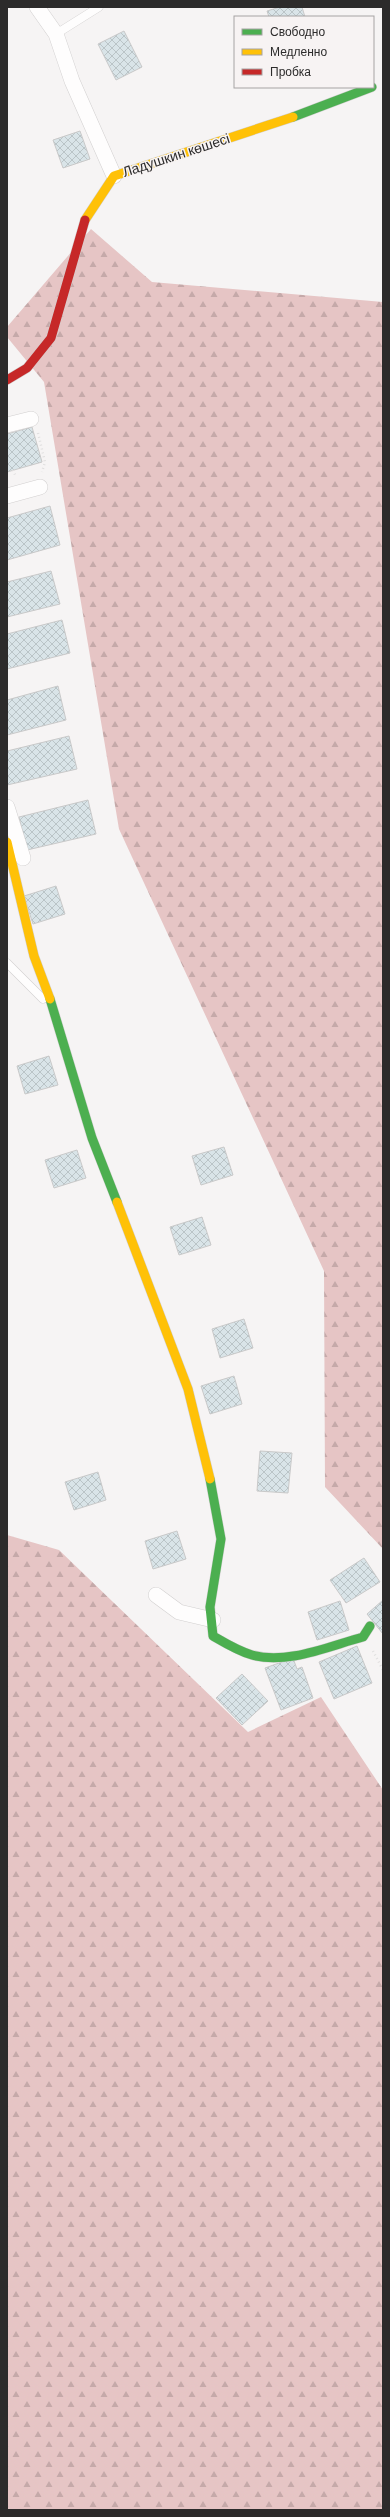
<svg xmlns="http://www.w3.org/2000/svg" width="390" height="2517" font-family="'DM Sans',sans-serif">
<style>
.forest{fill:url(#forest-firs)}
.building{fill:url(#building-cross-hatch);stroke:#c9c9c9}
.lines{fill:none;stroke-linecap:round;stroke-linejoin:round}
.lane-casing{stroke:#d2d0d0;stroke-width:9}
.street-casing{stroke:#d2d0d0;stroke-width:16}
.fast-casing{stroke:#d2d0d0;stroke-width:10}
.slow-casing{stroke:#d2d0d0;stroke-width:10}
.jam-casing{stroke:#d2d0d0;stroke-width:10}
.path{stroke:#e0dfdf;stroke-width:2.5;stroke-dasharray:1 3;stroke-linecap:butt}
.lane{stroke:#fefdfd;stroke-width:8}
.street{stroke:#fefdfd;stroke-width:15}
.fast{stroke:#4caf50;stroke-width:9}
.slow{stroke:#ffc107;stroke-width:9}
.jam{stroke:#c62828;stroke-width:9}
.labels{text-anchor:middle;stroke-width:3;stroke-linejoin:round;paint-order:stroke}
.street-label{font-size:14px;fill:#2c2b2b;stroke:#f7f3f3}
</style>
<defs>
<pattern id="forest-firs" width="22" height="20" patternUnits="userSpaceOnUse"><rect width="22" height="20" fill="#e6c5c5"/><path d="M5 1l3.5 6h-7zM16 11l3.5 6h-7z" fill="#c5a9a9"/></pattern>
<pattern id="building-cross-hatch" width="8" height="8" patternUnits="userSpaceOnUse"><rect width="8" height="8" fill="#d9e4e8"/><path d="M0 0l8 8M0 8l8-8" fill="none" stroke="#bac4c7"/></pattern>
</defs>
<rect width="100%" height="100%" fill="#f6f4f4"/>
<g class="forest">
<polygon points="91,229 152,282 383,302 383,1549 325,1487 324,1271 119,829 44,382 7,337 7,327"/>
<polygon points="7,1535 59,1550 248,1732 321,1697 383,1790 383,2510 7,2510"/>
</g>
<g class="building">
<polygon points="280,7 302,7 305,17 269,17 267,11"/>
<polygon points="124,31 142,67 116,80 98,44"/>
<polygon points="80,131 90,159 63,168 53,140"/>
<polygon points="32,427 42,462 7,472 7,434"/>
<polygon points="50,506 60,545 7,560 7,518"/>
<polygon points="51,571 60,604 7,617 7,582"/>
<polygon points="62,620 70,653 7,669 7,634"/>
<polygon points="58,686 66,720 7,735 7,700"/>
<polygon points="69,736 77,769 7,785 7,751"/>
<polygon points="88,800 96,834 27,850 19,817"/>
<polygon points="56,886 65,914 33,924 24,896"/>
<polygon points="49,1056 58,1085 25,1094 17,1066"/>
<polygon points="224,1147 233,1175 201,1185 192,1156"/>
<polygon points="77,1150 86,1178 54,1188 45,1160"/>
<polygon points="202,1217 211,1245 179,1255 170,1227"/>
<polygon points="244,1319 253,1348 220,1358 212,1329"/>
<polygon points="234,1376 242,1404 210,1414 201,1386"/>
<polygon points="260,1451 292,1453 288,1493 257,1491"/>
<polygon points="98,1472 106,1500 74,1510 65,1482"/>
<polygon points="177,1531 186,1559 153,1569 145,1541"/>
<polygon points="364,1558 380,1582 346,1603 330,1580"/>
<polygon points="383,1600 383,1634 367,1614"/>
<polygon points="340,1601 349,1630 317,1640 308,1612"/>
<polygon points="357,1646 372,1683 334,1699 319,1662"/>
<polygon points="293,1658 297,1669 302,1667 313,1698 281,1710 265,1668"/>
<polygon points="242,1674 268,1701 242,1725 216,1698"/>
</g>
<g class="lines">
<g class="lane-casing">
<g id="lane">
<polyline points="56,34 99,7"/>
<polyline points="7,963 43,999"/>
</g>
</g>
<g class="street-casing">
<g id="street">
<polyline points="37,7 56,34 72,81 114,176"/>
<polyline points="7,425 31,419"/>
<polyline points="7,496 40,487"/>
<polyline points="7,807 23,858"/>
<polyline points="156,1595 179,1612 213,1620"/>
</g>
</g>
<g class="fast-casing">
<g id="fast">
<polyline points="293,117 372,87"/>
<polyline points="50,999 92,1138 117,1202"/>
<path d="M210 1479 221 1539 210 1607 213 1636C225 1643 238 1651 252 1655 287 1665 329 1646 363 1637L370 1626"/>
</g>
</g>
<g class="slow-casing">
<g id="slow">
<polyline points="85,220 114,176 293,117"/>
<polyline points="7,842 34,956 50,999"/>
<polyline points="117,1202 188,1389 210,1479"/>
</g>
</g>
<g class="jam-casing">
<polyline id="jam" points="7,380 27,368 51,338 85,220"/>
</g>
<g class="path">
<polyline points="38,433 45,462 42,472"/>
<polyline points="13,470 16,477"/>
<polyline points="373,1651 383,1670"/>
</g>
<use href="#lane" class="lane"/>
<use href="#street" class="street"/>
<use href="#fast" class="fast"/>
<use href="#slow" class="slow"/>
<use href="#jam" class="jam"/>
</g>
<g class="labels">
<g class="street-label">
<text transform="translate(176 155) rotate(-18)" y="5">Ладушкин көшесі</text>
</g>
</g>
<rect width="390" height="2517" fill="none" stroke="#2c2b2b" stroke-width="16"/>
<rect x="234" y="16" width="140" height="72" fill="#f7f3f3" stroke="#a6a3a3"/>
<rect x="242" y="29" width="20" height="6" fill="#4caf50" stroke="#a6a3a3"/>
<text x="270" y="36" font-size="12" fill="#2c2b2b">Свободно</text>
<rect x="242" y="49" width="20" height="6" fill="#ffc107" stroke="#a6a3a3"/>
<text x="270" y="56" font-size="12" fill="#2c2b2b">Медленно</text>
<rect x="242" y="69" width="20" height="6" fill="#c62828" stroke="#a6a3a3"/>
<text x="270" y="76" font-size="12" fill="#2c2b2b">Пробка</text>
</svg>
